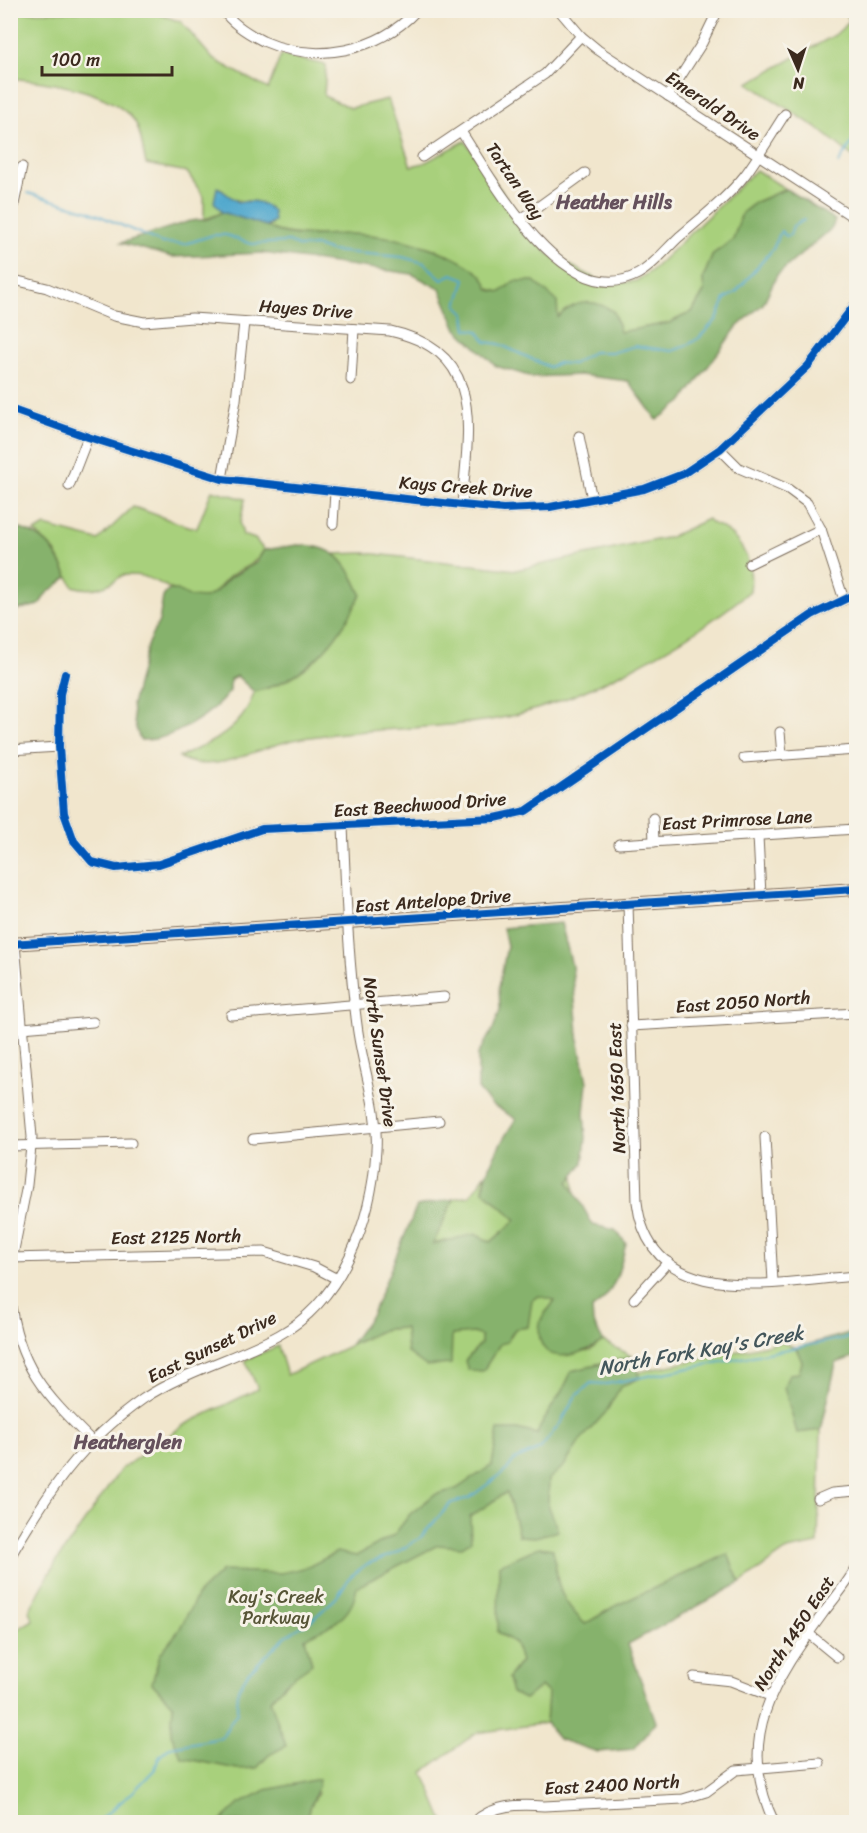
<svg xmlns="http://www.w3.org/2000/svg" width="867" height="1833" font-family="Sriracha,sans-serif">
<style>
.green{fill:#a8d07c;stroke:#727d4d;stroke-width:1.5}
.forest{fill:#86b26c;stroke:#606e45;stroke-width:1.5}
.water{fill:#51a8cd;stroke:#466976;stroke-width:1.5}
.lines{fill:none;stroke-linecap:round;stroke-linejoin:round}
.stream{stroke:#51a8cd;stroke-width:2}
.street-casing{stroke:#7b6c5b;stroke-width:11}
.secondary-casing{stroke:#7b6c5b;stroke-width:14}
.street{stroke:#fff;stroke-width:9}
.secondary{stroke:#fce5d0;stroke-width:12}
.cycleway-casing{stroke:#f7f3e8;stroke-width:11}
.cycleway{stroke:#0057b8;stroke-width:8}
.labels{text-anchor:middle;stroke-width:6;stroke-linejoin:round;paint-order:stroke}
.street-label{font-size:18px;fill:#3b2a1e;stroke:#f7f3e8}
.park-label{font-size:18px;fill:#565436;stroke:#f7f3e8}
.neighbourhood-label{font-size:20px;font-weight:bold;fill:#65515c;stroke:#f7f3e8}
.water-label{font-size:20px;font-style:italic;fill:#43565b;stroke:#f7f3e8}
</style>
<rect width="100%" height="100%" fill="#f7f3e8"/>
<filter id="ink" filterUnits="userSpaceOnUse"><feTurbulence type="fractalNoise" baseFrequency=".0167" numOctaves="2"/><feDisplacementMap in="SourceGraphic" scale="12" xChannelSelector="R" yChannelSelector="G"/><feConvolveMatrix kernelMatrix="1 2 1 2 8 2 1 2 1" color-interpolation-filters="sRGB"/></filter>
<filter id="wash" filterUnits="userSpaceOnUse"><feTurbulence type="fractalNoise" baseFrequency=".008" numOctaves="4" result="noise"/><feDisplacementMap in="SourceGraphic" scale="24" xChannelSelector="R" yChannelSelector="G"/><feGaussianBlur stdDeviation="1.35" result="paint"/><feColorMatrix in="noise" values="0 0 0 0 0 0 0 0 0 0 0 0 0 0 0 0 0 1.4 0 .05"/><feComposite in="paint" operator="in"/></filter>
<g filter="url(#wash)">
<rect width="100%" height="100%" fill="#f1e6cd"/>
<g class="green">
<path d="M150 11 181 22 213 59 268 89 281 55 326 65 324 96 351 108 388 99 411 166 424 163 465 141 547 253 608 285 636 281 651 271 756 170 786 189 756 202 742 213 733 240 713 254 703 278 704 292 692 312 669 323 620 332 614 312C595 299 575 300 558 318L515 281 501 292C478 289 467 264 446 254 430 246 407 241 389 238 360 232 286 241 267 226L271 225 273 211C247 190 244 213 220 188L223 213 204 219V197L187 172 146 164C143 152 141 128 133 119 107 89 48 82 11 78L10 12Z"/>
<polygon points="845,11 856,11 856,159 820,130 748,83 835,35 850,21"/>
<path d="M212 490 245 499 240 524 243 535 255 539 264 550C253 568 242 566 228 578 220 585 217 593 207 597 189 604 160 580 142 576 136 575 129 575 123 575 108 587 92 593 73 586L55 551 35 532 45 526 98 540 133 507C155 513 175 524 197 528Z"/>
<path d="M708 519C712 526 718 524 724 529 746 545 753 565 750 591 690 642 574 706 496 719 429 731 360 727 293 740 258 747 212 777 179 757 213 742 243 730 254 692 307 679 338 642 361 594L354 579 334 554 366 553 516 570 670 537Z"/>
<polygon points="561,923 583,1351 590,1350 603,1341 633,1357 596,1364 611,1378 781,1342 796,1348 856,1356 836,1363 821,1430 818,1544 787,1550 740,1583 628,1644 585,1624 498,1632 515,1643 521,1661 508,1678 525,1699 541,1686 549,1693 546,1723 476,1733 423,1772 444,1822 305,1822 308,1811 318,1793 292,1786 279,1788 282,1822 11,1822 10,1634 33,1620 29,1611 56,1562 121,1469 184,1425 258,1389 245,1360 278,1346 287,1375 385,1329 406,1328 407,1343 542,1236"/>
<polygon points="486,1174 483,1190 516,1220 491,1242 432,1244 454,1199 470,1196"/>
</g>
<g class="forest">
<path d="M786 189 835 220 832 228 777 275 763 304 737 327 682 402 657 420 628 381 580 375 532 377 496 366 457 329 440 289 412 274 263 253 172 257 121 243 190 221 209 219 222 212 267 226C286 241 330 233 354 234 395 235 447 248 480 274 485 278 487 285 489 290L501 292 514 281H534L557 301 558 317C576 299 594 298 614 312L620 332 669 323 692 312 704 292 703 278 713 254 733 240 742 213 756 202Z"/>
<path d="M14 527C46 535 54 548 68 577L46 594 39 605 11 611 10 535Z"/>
<path d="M297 545C336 545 346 561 361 594 338 642 307 679 254 692L237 676 230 679V691C213 714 170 742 140 740L134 722 132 704 148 643 159 621 163 597 168 590H177L191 597 205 598 217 591 229 578 256 563 264 550Z"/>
<path d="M561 923 572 966 579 1044 587 1082 584 1113 586 1138 583 1163 569 1182 593 1225 615 1230 626 1243C620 1269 615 1294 592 1309L593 1322 603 1341C579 1358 533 1369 540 1323 542 1312 552 1309 554 1300L539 1296 532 1300 528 1327 515 1329 507 1342 500 1344 483 1371 468 1370 465 1361 481 1343V1336L473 1333 452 1335 451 1364 426 1366 407 1352 405 1328 385 1329 350 1345 372 1314 417 1206 454 1199 433 1244 475 1234 491 1242 516 1220 483 1190C488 1164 501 1141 516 1119L491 1104 478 1089V1054L493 1029 500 1010 499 987 507 946 503 928Z"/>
<polygon points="856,1331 856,1356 836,1363 821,1430 797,1433 784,1387 789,1374 799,1373 802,1362 796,1348"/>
<path d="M633 1357 640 1378 621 1386 606 1412 580 1441 564 1466 549 1479 548 1504 558 1531 535 1537 519 1536 507 1492 470 1517 471 1541 462 1547 438 1545 357 1587C352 1620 332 1624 305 1638L312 1664 289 1680 270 1700 286 1746 269 1755 257 1768 237 1769 182 1758 171 1734 173 1706 152 1683 160 1654 179 1630 198 1594 222 1571 281 1573 308 1567 337 1552 356 1556 394 1535 410 1514 434 1495 456 1489 492 1465 498 1430H521L537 1434C546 1410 565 1393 571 1371Z"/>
<path d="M539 1547 553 1549C558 1587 557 1596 585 1624L615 1606 728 1554 740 1583 628 1644 656 1722 634 1749 598 1752 558 1739 546 1723 548 1693 541 1686 525 1699 512 1693 508 1678 521 1661 515 1643 498 1632 499 1565Z"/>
<path d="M319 1779C318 1796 309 1806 305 1822H220L239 1804 266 1790Z"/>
</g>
<path class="water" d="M217 187 238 202C254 201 259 199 273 211L274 221 266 226 222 212 214 202Z"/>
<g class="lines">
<g class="stream">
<polyline points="838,164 856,136"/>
<polyline points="28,193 89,211 162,243 185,244 213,235 226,235 251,244 289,242 300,247 316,246 331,251 402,257 424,263 442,279 452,274 465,279 457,305 465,314 467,329 478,331 486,342 499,344 549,367 558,363 573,364 593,352 614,352 635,346 672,351 686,346 699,338 717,319 725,299 736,292 773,249 781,231 786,236 790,235 793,226 804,220"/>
<polyline points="97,1822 134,1791 155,1769 159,1757 170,1747 221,1738 237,1712 238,1689 248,1673 287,1635 312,1620 336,1598 351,1576 367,1564 394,1554 420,1538 451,1503 469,1498 507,1470 514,1460 540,1449 562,1421 575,1397 591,1383 606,1384 856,1336"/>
</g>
</g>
</g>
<g filter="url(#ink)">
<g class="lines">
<g class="street-casing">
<g id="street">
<path d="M223 10C232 24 249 34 263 41 316 64 378 52 417 10"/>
<polyline points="559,10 581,36 598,50 856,219"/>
<polyline points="668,96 702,43 718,10"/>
<path d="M462 133C493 180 565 314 638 274 653 266 666 249 679 237 701 218 727 198 745 175 759 156 772 134 785 114"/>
<polyline points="422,157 545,74 581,36"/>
<polyline points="520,220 585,173"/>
<polyline points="10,223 22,167"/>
<path d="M10 279 47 288 114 316 144 322 192 318 390 331C487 352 468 429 462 505"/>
<polyline points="351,380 354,329"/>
<polyline points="10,409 88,437 222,479 462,505 503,509 550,507 644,489 683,474 720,449 808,366 856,303"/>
<polyline points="579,436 592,499"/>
<polyline points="720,449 739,468 788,489 807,503 821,529 844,600"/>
<polyline points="222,479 236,400 244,322"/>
<polyline points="69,486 88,437"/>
<polyline points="333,524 335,492"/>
<polyline points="749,564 821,529"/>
<polyline points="65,674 60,694 59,747 64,813 74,841 92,862 116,868 159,864 262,829 495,818 526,811 812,615 856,594"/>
<polyline points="780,732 782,755"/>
<polyline points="10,750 59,747"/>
<polyline points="744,758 856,750"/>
<polyline points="653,818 654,842"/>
<polyline points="758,836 761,895"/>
<polyline points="619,844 856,829"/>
<path d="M628 904 637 1202C650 1313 779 1281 856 1276"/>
<polyline points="231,1015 444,997"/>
<polyline points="631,1026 856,1013"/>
<polyline points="10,1029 93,1022"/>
<polyline points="765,1137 773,1282"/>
<polyline points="253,1139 439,1121"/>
<polyline points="10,1146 131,1143"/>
<polyline points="10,1258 264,1252 314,1267 337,1279"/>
<polyline points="10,1270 27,1185 32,1137 15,944"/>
<path d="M10 1298C18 1367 45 1394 91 1440"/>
<polyline points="634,1299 668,1262"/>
<polyline points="818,1499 832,1493 856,1491"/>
<path d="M10 1557C48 1492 80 1443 143 1399 185 1371 235 1359 279 1335 343 1300 372 1220 376 1150 379 1108 362 1067 357 1025 348 959 346 892 343 826"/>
<polyline points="809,1634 837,1657"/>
<polyline points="694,1677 731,1681 770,1696"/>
<path d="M474 1822C494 1804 519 1804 544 1806L683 1799 706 1792 736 1770 820 1763"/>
<path d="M774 1822C734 1739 775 1679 824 1612 835 1598 848 1583 856 1567"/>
</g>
</g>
<g class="secondary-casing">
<polyline id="secondary" points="10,944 856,889"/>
</g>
<use href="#street" class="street"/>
<use href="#secondary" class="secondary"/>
<g class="cycleway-casing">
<g id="cycleway">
<polyline points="10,409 88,437 222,479 462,505 503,509 550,507 644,489 683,474 720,449 808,366 856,303"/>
<polyline points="65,674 60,694 59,747 64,813 74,841 92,862 116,868 159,864 262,829 495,818 526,811 812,615 856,594"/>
<polyline points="10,944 856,889"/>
</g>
</g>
<use href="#cycleway" class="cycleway"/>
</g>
</g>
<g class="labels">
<g class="street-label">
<text transform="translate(713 106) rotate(34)" y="6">Emerald Drive</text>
<text transform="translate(515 181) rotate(56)" y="6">Tartan Way</text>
<text transform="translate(306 309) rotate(4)" y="6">Hayes Drive</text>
<text transform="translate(466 487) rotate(4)" y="6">Kays Creek Drive</text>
<text transform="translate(420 805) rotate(-4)" y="6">East Beechwood Drive</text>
<text transform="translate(737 820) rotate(-3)" y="6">East Primrose Lane</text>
<text transform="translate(433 901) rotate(-4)" y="6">East Antelope Drive</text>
<text transform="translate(743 1002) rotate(-4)" y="6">East 2050 North</text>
<text transform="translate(380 1052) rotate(82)" y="6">North Sunset Drive</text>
<text transform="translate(617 1088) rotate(-92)" y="6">North 1650 East</text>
<text transform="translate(176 1237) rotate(-1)" y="6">East 2125 North</text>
<text transform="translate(212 1347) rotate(-26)" y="6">East Sunset Drive</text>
<text transform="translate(794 1633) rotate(-57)" y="6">North 1450 East</text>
<text transform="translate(612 1785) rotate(-3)" y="6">East 2400 North</text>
</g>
<g class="park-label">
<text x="276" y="1603">Kay's Creek<tspan x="276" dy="21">Parkway</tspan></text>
</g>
<g class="neighbourhood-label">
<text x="614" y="209">Heather Hills</text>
<text x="128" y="1449">Heatherglen</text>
</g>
<g class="water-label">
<text transform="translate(701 1350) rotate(-10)" y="7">North Fork Kay's Creek</text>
</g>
</g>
<rect width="867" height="1833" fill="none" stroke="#f7f3e8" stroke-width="36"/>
<g transform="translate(798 69) rotate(177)" stroke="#f7f3e8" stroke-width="4.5" paint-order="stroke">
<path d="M0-4.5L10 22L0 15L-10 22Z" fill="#3b2a1e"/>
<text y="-9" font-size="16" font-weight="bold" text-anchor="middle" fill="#3b2a1e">N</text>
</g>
<path d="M42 66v9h130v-9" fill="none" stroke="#3b2a1e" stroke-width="3"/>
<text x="51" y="66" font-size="18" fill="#3b2a1e" stroke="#f7f3e8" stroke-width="4.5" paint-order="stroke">100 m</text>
</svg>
